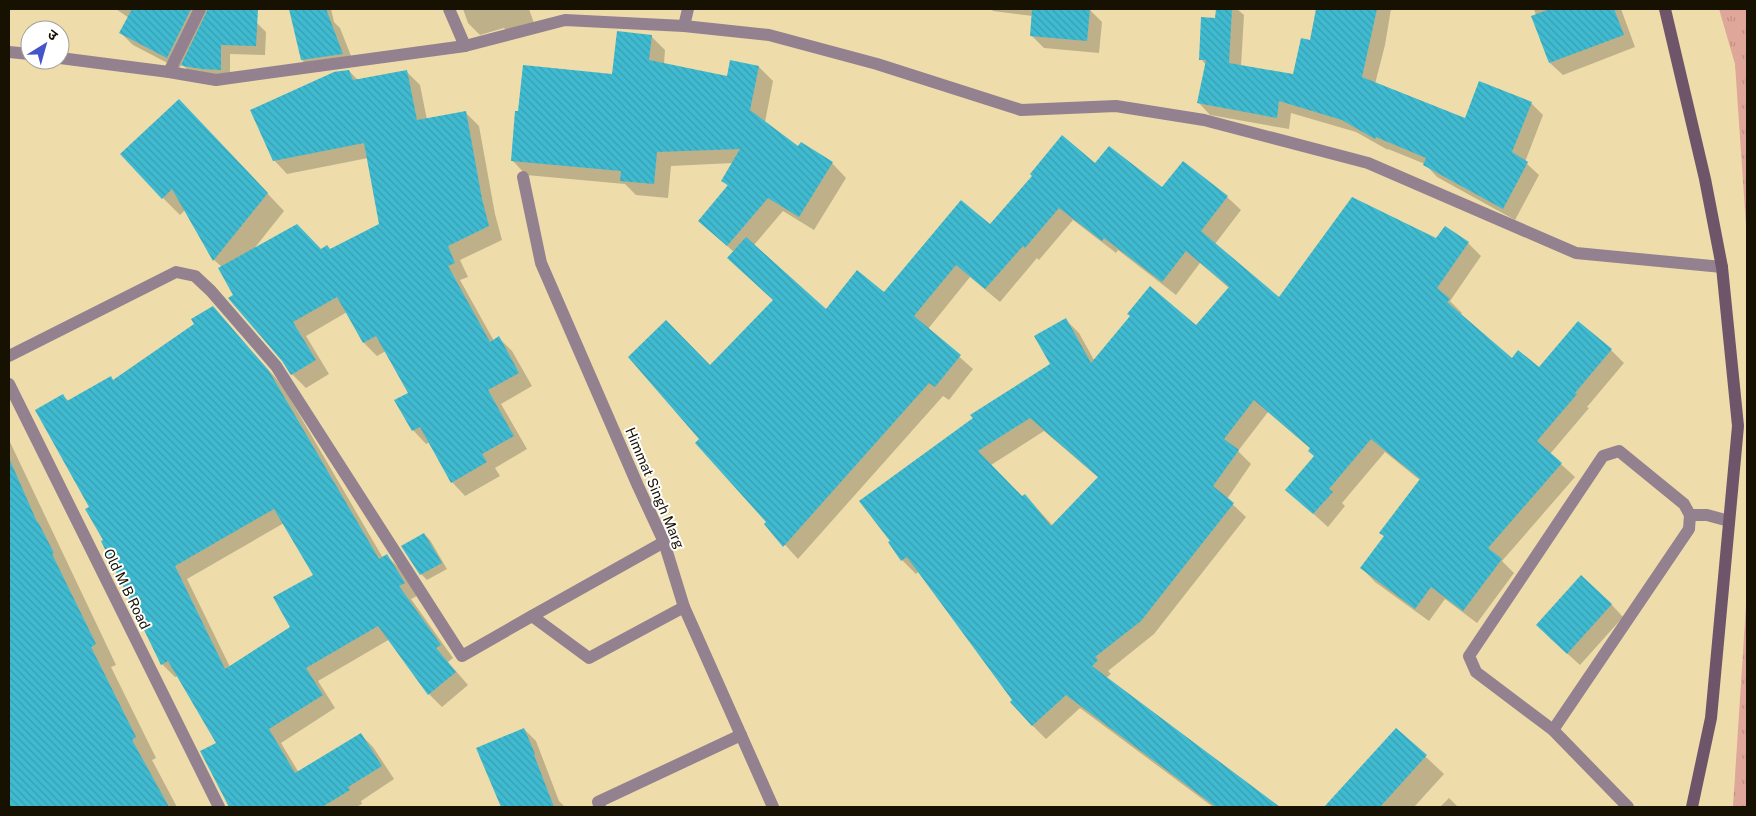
<svg xmlns="http://www.w3.org/2000/svg" width="1756" height="816" font-family="'Public Sans','Noto Sans Devanagari',sans-serif">
<style>
.grass{fill:url(#grass-tufts)}
.shadow{fill:#0003;fill-rule:evenodd}
.building{fill:url(#building-back-hatch);fill-rule:evenodd}
.lines{fill:none;stroke-linecap:round;stroke-linejoin:round}
.lane{stroke:#938190;stroke-width:12}
.street{stroke:#938190;stroke-width:12}
.secondary{stroke:#6e556a;stroke-width:12}
.labels{text-anchor:middle;stroke-width:4;stroke-linejoin:round;paint-order:stroke}
.street-label{font-size:14px;fill:#171101;stroke:#fff}
</style>
<defs>
<pattern id="grass-tufts" width="24" height="20" patternUnits="userSpaceOnUse" patternTransform="scale(1.25)"><rect width="24" height="20" fill="#dfa69a"/><path d="M3 7l-1-3M5 7V3M7 7l1-3M15 17l-1-3M17 17v-4M19 17l1-3" fill="none" stroke="#bf8e83"/></pattern>
<pattern id="building-back-hatch" width="6" height="6" patternUnits="userSpaceOnUse" patternTransform="scale(1.25)"><rect width="6" height="6" fill="#40bad0"/><path d="M-1 5l2 2M0 0l6 6M5-1l2 2" fill="none" stroke="#379fb1"/></pattern>
</defs>
<rect width="100%" height="100%" fill="#eeddab"/>
<g class="grass">
<polygon points="1719,9 1747,9 1747,240 1735,64"/>
<polygon points="1747,590 1747,807 1733,807"/>
</g>
<g class="shadow">
<polygon points="116,9 234,9 256,22 266,32 265,55 230,54 230,79 192,74 182,64 179,69 133,45 121,33 129,18"/>
<polygon points="291,9 331,9 334,22 340,28 355,66 314,72 302,60"/>
<polygon points="463,9 529,9 535,26 510,34 504,28 480,35 468,23"/>
<polygon points="991,9 1090,10 1102,22 1099,53 1044,48 1032,36 1033,16 993,11"/>
<polygon points="1218,9 1237,9 1244,15 1241,66 1294,75 1311,41 1317,9 1391,9 1385,45 1375,84 1465,119 1531,103 1543,115 1525,162 1539,175 1515,220 1437,177 1425,164 1388,149 1388,150 1356,132 1291,113 1289,129 1210,115 1198,102 1206,65 1201,59"/>
<polygon points="1534,9 1621,9 1635,47 1563,75 1550,63 1533,17 1536,16"/>
<path d="M651 36 665 50 664 64 728 77 759 67 773 81 765 122 799 148 832 163 846 178 814 230 783 211 754 245 826 310 885 294 990 226 1096 165 1163 189 1227 197 1241 210 1215 244 1279 299 1437 240 1468 243 1481 256 1450 301 1462 313 1460 315 1512 359 1539 369 1611 350 1624 363 1587 407 1589 408 1550 454 1575 477 1502 561 1514 573 1477 623 1445 599 1429 621 1375 582 1362 568 1385 537 1421 481 1385 452 1342 503 1345 506 1328 527 1287 490 1315 457 1311 449 1268 412 1238 451 1251 464 1227 499 1246 517 1154 634 1108 671 1111 674 1106 678 1278 807H1213L1080 708 1046 739 1032 725 919 571 916 574 902 560 889 542 1052 364 1066 320 1079 333 1094 360 1196 327 1229 288 1200 263 1176 295 1118 250 1116 253 1073 220 1039 260 1037 258 1000 302 970 277 928 329 973 369 949 400 943 396 798 559 766 524 768 523 701 439 711 367 774 301 734 252 699 221 729 187 723 181 733 163 671 166 668 198 636 195 625 184 526 175 512 160 613 76ZM1044 431 1099 478 1053 526 1025 495 1022 498 991 465Z"/>
<polygon points="349,71 358,80 406,71 420,85 427,120 465,112 479,126 495,214 502,240 460,260 468,277 460,280 494,341 499,338 512,351 532,386 501,404 527,449 495,468 500,476 465,496 452,482 430,442 426,444 413,430 409,393 386,351 377,356 364,343 347,312 306,336 329,374 306,388 292,374 235,296 222,267 214,260 186,209 180,215 163,198 196,118 284,211 253,250 331,250 381,225 368,158 287,174 274,160"/>
<path d="M213 308 282 385 383 558 387 556 400 569 417 596 411 599 453 658 448 662 468 685 442 707 429 694 390 639 318 681 335 708 281 743 299 773 360 734 373 747 394 779 361 801 362 804 356 807H231L202 752 218 743 178 676 175 677 162 664 104 541 91 507 63 396 69 401 114 381 195 324ZM284 523 314 575 292 627 230 667 187 579Z"/>
<polygon points="9,440 116,665 111,667 156,758 152,760 177,807 9,807"/>
<polygon points="424,534 430,540 447,569 427,580 421,574"/>
<polygon points="1611,604 1623,617 1580,665 1550,638"/>
<polygon points="524,729 536,741 559,801 565,807 502,807 478,748"/>
<polygon points="1396,729 1444,774 1414,807 1326,807"/>
<polygon points="1449,798 1458,807 1440,807"/>
</g>
<g class="building">
<polygon points="132,9 191,9 167,58 119,33"/>
<polygon points="208,9 258,9 256,46 221,45 221,70 202,69 183,66 181,65"/>
<polygon points="289,9 326,9 343,54 301,60"/>
<polygon points="1032,9 1090,9 1087,41 1030,36"/>
<polygon points="1216,9 1232,9 1229,63 1293,74 1301,38 1310,40 1316,9 1377,9 1362,77 1465,118 1479,81 1532,102 1512,152 1528,162 1503,209 1423,165 1426,158 1376,137 1375,139 1342,120 1279,101 1277,118 1197,103 1206,60 1199,60 1201,17 1215,18"/>
<polygon points="1550,9 1614,9 1624,35 1549,63 1531,16"/>
<polygon points="617,31 652,35 649,60 727,76 730,60 759,66 750,110 798,146 801,142 833,162 799,217 768,198 727,246 698,221 728,185 721,181 740,149 657,152 654,184 620,181 621,171 511,161 515,111 518,111 523,65 612,74"/>
<polygon points="349,70 353,80 407,70 417,120 466,111 482,199 489,226 448,246 455,263 448,266 490,342 499,336 519,373 488,390 514,436 482,454 487,462 451,483 420,427 412,431 394,400 408,393 376,336 363,343 337,297 293,322 316,360 291,375 282,361 228,298 233,295 218,268 297,224 321,249 327,245 330,249 379,224 364,143 273,161 250,110 334,72 333,72"/>
<polygon points="179,99 268,193 213,261 172,189 162,199 120,154"/>
<path d="M1062 135 1095 163 1109 146 1162 187 1183 161 1228 196 1201 231 1279 297 1352 197 1436 238 1445 226 1469 242 1437 288 1450 299 1447 302 1512 358 1518 350 1539 367 1578 321 1612 349 1575 393 1577 394 1537 441 1562 463 1488 548 1502 559 1463 611 1431 587 1415 609 1360 568 1384 536 1379 533 1420 479 1371 439 1329 489 1333 492 1313 514 1285 490 1314 456 1308 451 1310 448 1254 400 1224 439 1239 450 1213 486 1234 503 1141 621 1095 657 1098 660 1092 666 1280 807H1216L1066 695 1032 726 1010 702 1012 700 907 557 901 561 888 542 890 541 859 501 973 418 970 415 1050 364 1034 336 1066 318 1091 363 1130 316 1127 314 1150 286 1196 325 1229 287 1186 251 1162 282 1104 238 1102 241 1059 208 1025 248 1023 246 985 289 956 265 914 316 961 355 935 387 929 383 783 547 764 524 766 522 695 443 699 439 628 357 666 320 710 365 773 300 727 258 746 237 826 309 857 270 884 292 961 200 990 224 1032 176 1030 174ZM1030 418 1098 477 1051 526 1025 494 1022 496 978 451Z"/>
<path d="M213 306 269 371 379 559 387 554 405 583 399 586 441 645 436 648 456 672 428 695 378 626 306 668 323 695 269 729 295 773 361 733 382 766 348 787 350 790 322 807H229L200 751 216 743 168 661 161 665 101 541 103 540 85 509 89 507 35 410 63 394 67 401 111 376 113 380 194 324 191 319ZM274 509 313 575 273 597 290 627 225 669 175 566Z"/>
<polygon points="9,458 37,522 38,522 54,553 52,554 96,644 91,647 136,737 132,740 169,807 9,807"/>
<polygon points="424,533 442,563 420,575 401,546"/>
<polygon points="1581,575 1612,604 1567,654 1536,625"/>
<polygon points="524,728 535,754 534,755 554,807 501,807 476,748"/>
<polygon points="1396,728 1427,755 1380,807 1324,807"/>
</g>
<g class="lines">
<g class="lane">
<polyline points="1690,515 1707,515 1729,521"/>
<polyline points="1553,730 1689,529 1690,515 1684,504 1619,451 1603,456 1469,656 1476,672 1553,730 1628,807"/>
<polyline points="600,807 598,802 741,735"/>
</g>
<g class="street">
<polyline points="449,9 465,46"/>
<polyline points="684,26 688,9"/>
<polyline points="9,52 30,54"/>
<polyline points="60,58 169,72 216,80 465,46 565,20 684,26 769,35 877,64 1021,110 1116,106 1204,120 1368,163 1576,253 1722,267"/>
<polyline points="169,72 200,9"/>
<polyline points="523,177 541,263 638,486 664,542 684,607 773,807"/>
<polyline points="9,356 176,272 195,276 211,291 276,366 462,656 532,616 589,658 684,607"/>
<polyline points="9,384 219,807"/>
<polyline points="532,616 664,542"/>
</g>
<polyline class="secondary" points="1665,9 1705,179 1722,267 1738,426 1711,718 1692,807"/>
</g>
<g class="labels">
<g class="street-label">
<text transform="translate(655 488) rotate(67)" y="5">Himmat Singh Marg</text>
<text transform="translate(127 589) rotate(64)" y="5">Old M B Road</text>
</g>
</g>
<rect width="1756" height="816" fill="none" stroke="#171101" stroke-width="20"/>
<g transform="translate(45 45) rotate(37)"><circle r="24" fill="#ffffff" stroke="#a2a099"/>
<path d="M0-4L9 19L0 12L-9 19Z" fill="#4455c9"/>
<text y="-8" font-size="14" font-weight="bold" text-anchor="middle" fill="#171101">उ</text>
</g>
</svg>
